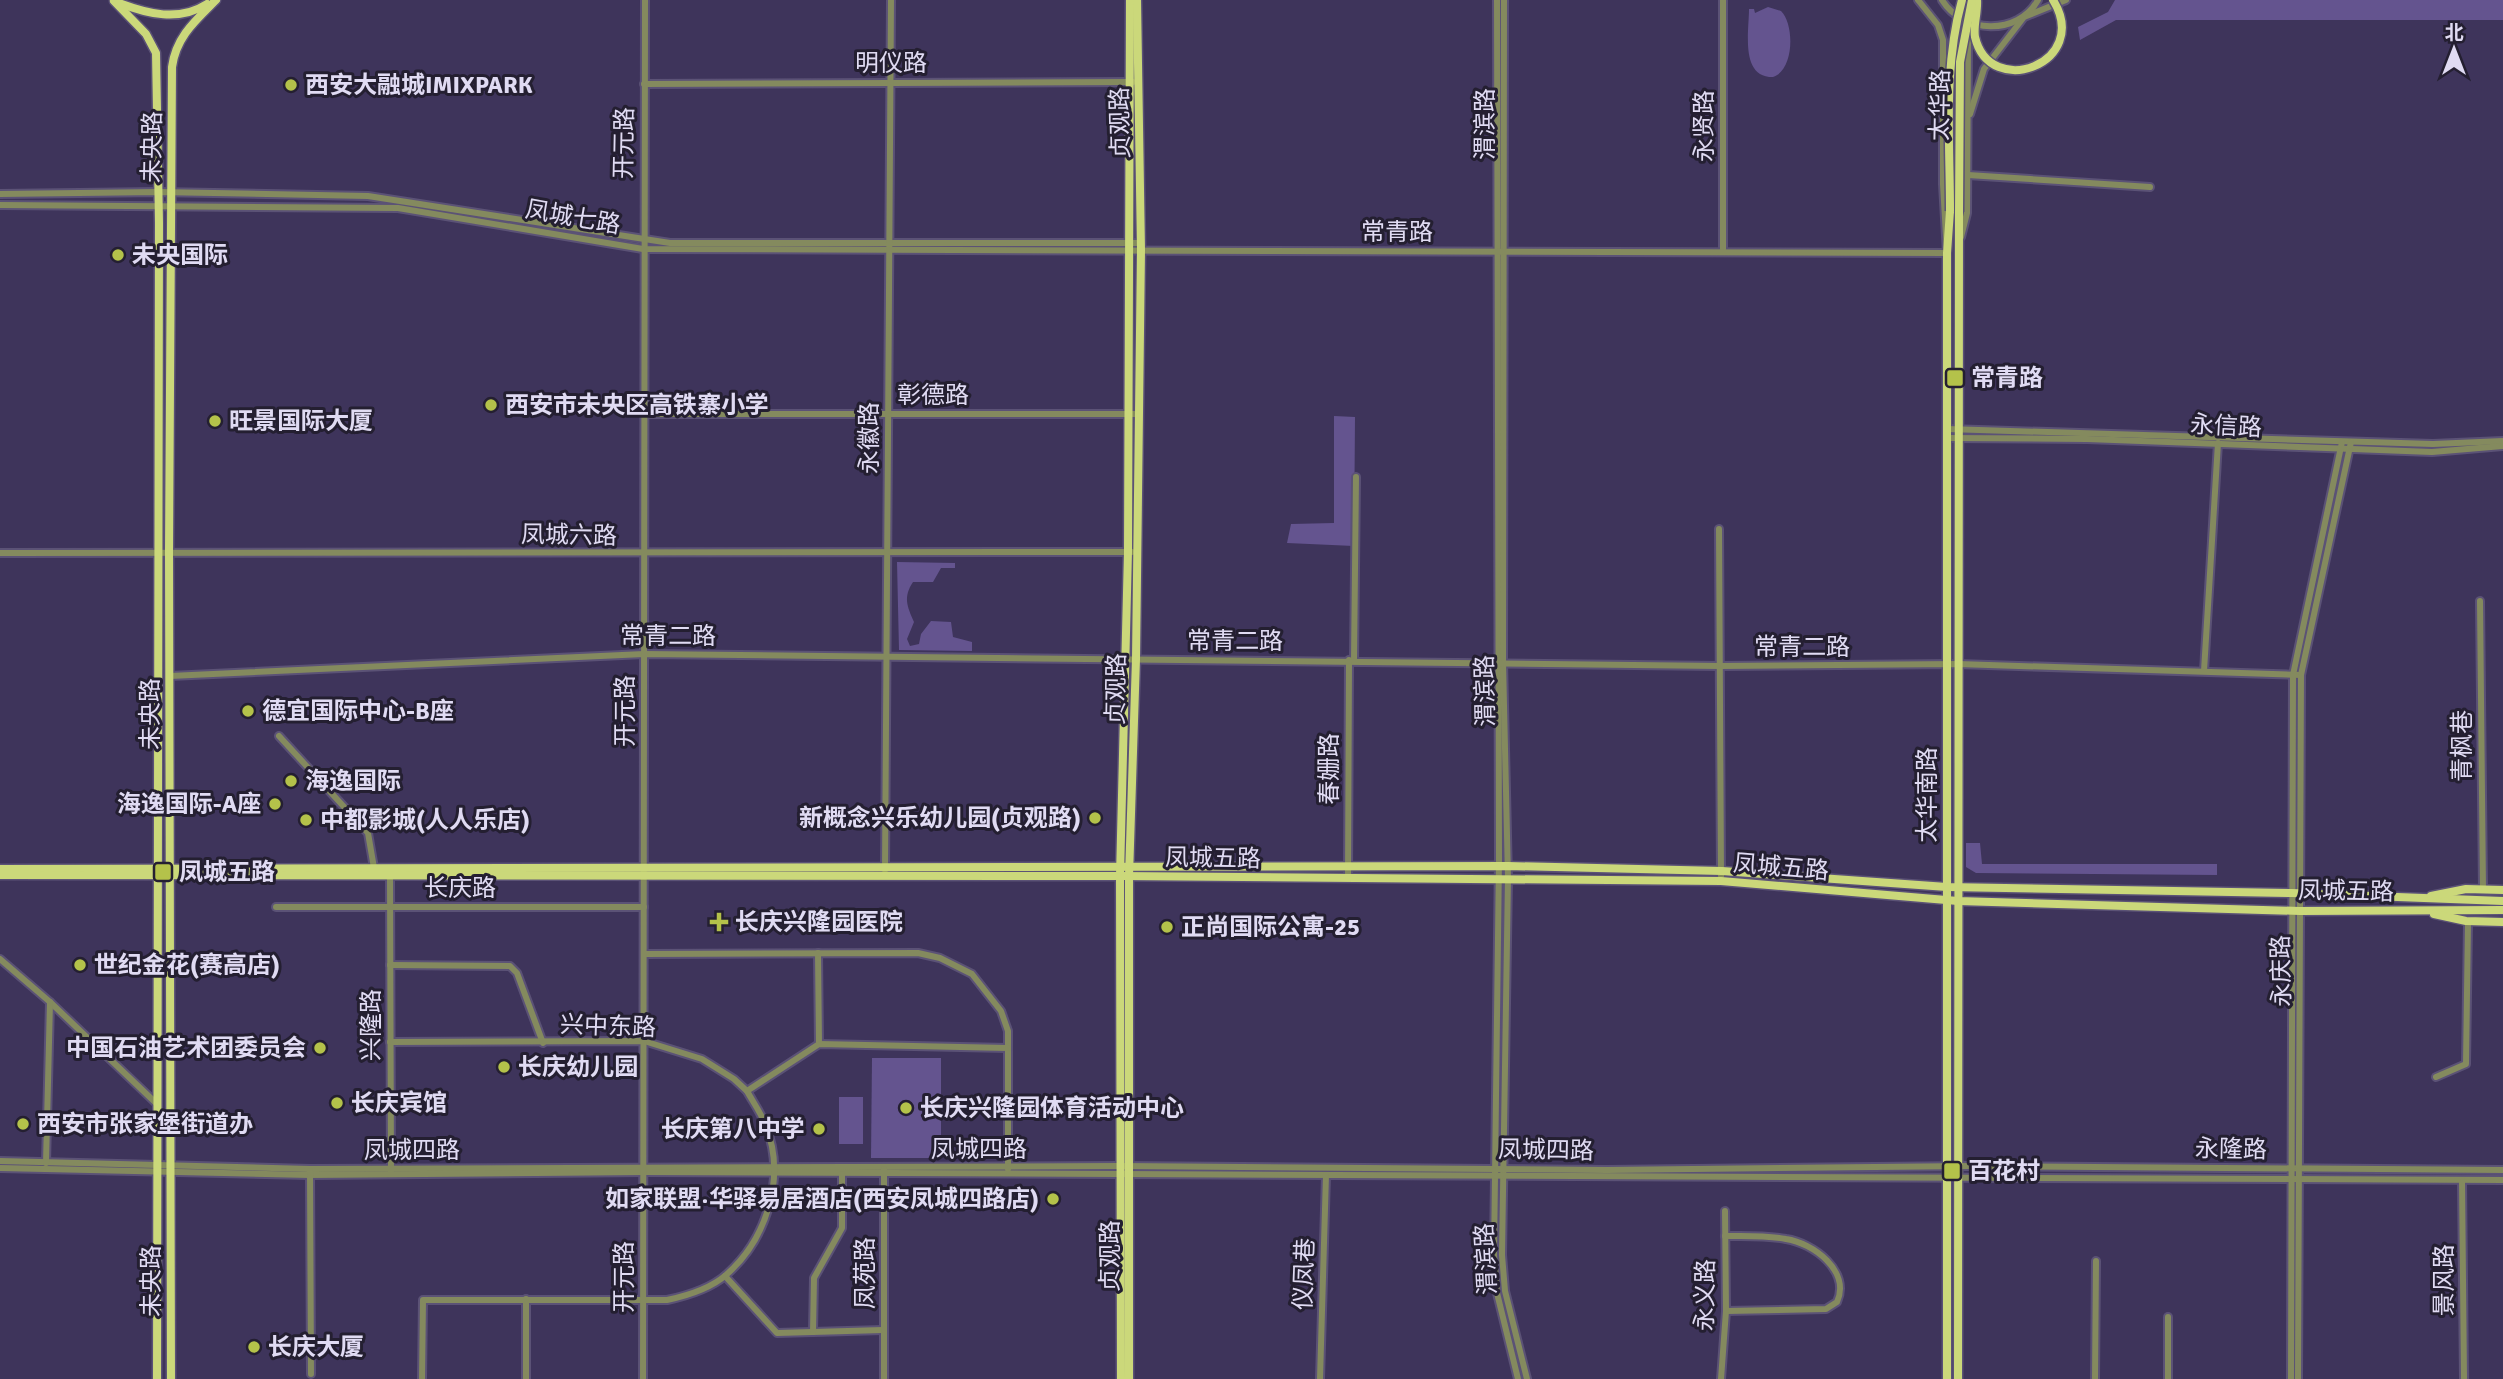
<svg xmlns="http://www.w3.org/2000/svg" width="2503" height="1379" font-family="Signika,'Noto Sans SC',sans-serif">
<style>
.green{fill:#64548f}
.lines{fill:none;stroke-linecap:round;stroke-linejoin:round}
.minor-casing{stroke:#5b5276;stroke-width:10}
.major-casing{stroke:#5b5276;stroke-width:11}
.minor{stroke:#848a5e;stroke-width:6}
.major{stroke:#cbd87a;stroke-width:8}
.major-bridge-casing{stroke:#5b5276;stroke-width:11;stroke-linecap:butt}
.major-bridge{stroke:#cbd87a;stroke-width:8}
.poi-dot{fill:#b4c24a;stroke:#241f31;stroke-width:2.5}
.labels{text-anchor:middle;stroke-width:6;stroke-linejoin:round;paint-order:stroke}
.street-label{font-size:24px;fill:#e0dbf3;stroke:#241f31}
.poi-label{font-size:24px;font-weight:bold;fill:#e0dbf3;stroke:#241f31;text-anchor:start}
</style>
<rect width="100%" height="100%" fill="#3e345b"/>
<g class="green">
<polygon points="2115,0 2503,0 2503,20 2116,20 2080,40 2078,27 2108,12"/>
<path d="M1768 7 1781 11C1795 25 1794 70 1773 77 1740 77 1749 32 1749 9H1754L1755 13Z"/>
<polygon points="1334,416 1355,417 1354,546 1287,543 1291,524 1334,523"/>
<path d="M897 562 955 563V568H941L933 582H913C903 597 907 606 914 622L907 639 910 646 919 644 921 634 931 621 951 622 953 637 972 642V651L899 650Z"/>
<polygon points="1966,843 1980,843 1982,864 2217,864 2217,875 1976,873 1966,867"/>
<polygon points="872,1058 941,1058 941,1158 871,1158"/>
<rect x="839" y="1097" width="24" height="47"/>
</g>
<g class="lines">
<g class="minor-casing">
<g id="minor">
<polyline points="1497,0 1499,858 1494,1255 1497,1293 1518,1379"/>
<polyline points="1504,0 1503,662 1508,878 1502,1255 1505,1291 1527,1379"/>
<polyline points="1723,0 1723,252"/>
<path d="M1942 0C1963 34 2018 36 2038 0"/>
<polyline points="644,84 1133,82"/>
<polyline points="1970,114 1984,69 2024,17 2066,0"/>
<polyline points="1968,175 2150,187"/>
<polyline points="0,194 158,192 368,196 670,243 1140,243"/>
<polyline points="0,205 398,208 643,249 1947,253 1943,184 1943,40 1938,25 1918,0"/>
<polyline points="1961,237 1967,213 1968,43 1972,24"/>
<polyline points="643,414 1138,414"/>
<polyline points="1947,429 2433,444 2503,441"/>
<polyline points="1947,438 2087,439 2432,452 2503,446"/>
<polyline points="1719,529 1721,876"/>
<polyline points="0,553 1132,552"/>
<polyline points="2480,601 2483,890"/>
<polyline points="1354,661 1356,477"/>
<polyline points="2204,671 2218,443"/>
<polyline points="170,676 644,654 1720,666 1958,664 2301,675"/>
<polyline points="279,736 368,833 374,868"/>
<polyline points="885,870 891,0"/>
<polyline points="390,875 391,1173"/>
<polyline points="1348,878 1349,660"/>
<polyline points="276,907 644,907"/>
<polyline points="818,953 819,1044"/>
<polyline points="645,954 918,953 940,958 972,974 1001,1011 1008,1031 1008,1169"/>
<polyline points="0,959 50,1002 157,1104"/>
<polyline points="390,965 510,966 517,973 543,1043"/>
<polyline points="390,1042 644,1041 702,1059 734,1079 747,1091 819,1044 1008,1048"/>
<polyline points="2436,1077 2466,1064 2468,923"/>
<polyline points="0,1161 310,1169 1120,1166 1607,1170 1971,1166 2503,1170"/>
<polyline points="46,1163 50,1002"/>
<polyline points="0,1168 310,1175 644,1172 2503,1180"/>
<polyline points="310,1171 311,1374"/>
<polyline points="2462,1180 2464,1379"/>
<path d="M1725 1236C1745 1236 1766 1235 1786 1239 1813 1243 1851 1271 1837 1302L1826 1309 1726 1311"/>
<polyline points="725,1276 777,1333 883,1330"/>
<polyline points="526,1299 526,1379"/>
<polyline points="2168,1317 2168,1379"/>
<polyline points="813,1332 814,1278 842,1228 842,1174"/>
<path d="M422 1379 423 1300H667C686 1296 711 1288 726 1275 767 1239 787 1176 765 1124 761 1113 753 1102 747 1091"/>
<polyline points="643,1379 645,0"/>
<polyline points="884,1379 884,1169"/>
<polyline points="1320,1379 1326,1175"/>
<polyline points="1721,1379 1726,1311 1725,1211"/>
<polyline points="2095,1379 2096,1261"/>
<polyline points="2291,1379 2293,675 2342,442"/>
<polyline points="2298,1379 2301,675 2351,442"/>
</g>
</g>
<g class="major-casing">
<g id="major">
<polyline points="114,1 146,34 156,53 159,223 157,1379"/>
<path d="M119 3C148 14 179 22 207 4"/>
<polyline points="0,869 1508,866 1722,871 1947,887 2292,893 2503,901"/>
<polyline points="0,875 1120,876 1721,881 1958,901 2300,911 2503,910"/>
<polyline points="2431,896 2466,889 2503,890"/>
<polyline points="2434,914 2466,921 2503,922"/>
<path d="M171 1379 169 552 172 67C176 37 195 21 216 0"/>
<polyline points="1121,1379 1120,876 1128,552 1130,0"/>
<polyline points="1129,1379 1129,876 1136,659 1141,250 1137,0"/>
<polyline points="1947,1379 1947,253 1950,211"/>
<polyline points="1958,1379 1959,212"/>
</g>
</g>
<use href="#minor" class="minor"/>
<use href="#major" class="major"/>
<g class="major-bridge-casing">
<g id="major-bridge">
<path d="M1977 0C1978 12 1973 26 1975 37 1990 101 2092 63 2053 0"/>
<path d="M1950 211C1950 140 1943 68 1962 0"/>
<polyline points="1959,212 1960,62 1972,0"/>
</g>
</g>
<use href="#major-bridge" class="major-bridge"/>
</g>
<g class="poi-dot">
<circle cx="291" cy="85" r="7"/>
<circle cx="118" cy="255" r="7"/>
<rect x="1946" y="369" width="18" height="18" rx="3.5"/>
<circle cx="491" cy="405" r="7"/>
<circle cx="215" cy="421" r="7"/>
<circle cx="248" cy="711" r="7"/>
<circle cx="291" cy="781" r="7"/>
<circle cx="275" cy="804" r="7"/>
<circle cx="1095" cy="818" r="7"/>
<circle cx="306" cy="820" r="7"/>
<rect x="154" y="863" width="18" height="18" rx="3.5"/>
<path d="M715.5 911.5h7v7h7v7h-7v7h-7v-7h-7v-7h7z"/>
<circle cx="1167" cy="927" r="7"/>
<circle cx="80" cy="965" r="7"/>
<circle cx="320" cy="1048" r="7"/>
<circle cx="504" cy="1067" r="7"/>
<circle cx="337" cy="1103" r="7"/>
<circle cx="906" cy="1108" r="7"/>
<circle cx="23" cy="1124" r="7"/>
<circle cx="819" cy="1129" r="7"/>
<rect x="1943" y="1162" width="18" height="18" rx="3.5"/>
<circle cx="1053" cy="1199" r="7"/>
<circle cx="254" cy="1347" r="7"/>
</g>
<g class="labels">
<g class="street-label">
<text x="891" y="71">明仪路</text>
<text transform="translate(1940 105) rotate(-89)" y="8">太华路</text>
<text transform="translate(1120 123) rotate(-91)" y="8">贞观路</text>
<text transform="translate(1485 124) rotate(-90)" y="8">渭滨路</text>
<text transform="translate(1704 126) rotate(-90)" y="8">永贤路</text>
<text transform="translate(624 143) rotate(-89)" y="8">开元路</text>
<text transform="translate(152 147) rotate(-89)" y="8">未央路</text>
<text transform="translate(573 217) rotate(10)" y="8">凤城七路</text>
<text x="1397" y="240">常青路</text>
<text x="933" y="403">彰德路</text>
<text transform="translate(2226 426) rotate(3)" y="8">永信路</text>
<text transform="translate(869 438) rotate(-90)" y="8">永徽路</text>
<text transform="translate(569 535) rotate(1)" y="8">凤城六路</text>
<text x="668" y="644">常青二路</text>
<text x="1235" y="649">常青二路</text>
<text x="1802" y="655">常青二路</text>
<text transform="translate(1116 689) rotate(-89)" y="8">贞观路</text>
<text transform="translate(1485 691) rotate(-91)" y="8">渭滨路</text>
<text transform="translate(625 711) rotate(-90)" y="8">开元路</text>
<text transform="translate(150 714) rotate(-90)" y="8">未央路</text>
<text transform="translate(2462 746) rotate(-90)" y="8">青枫巷</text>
<text transform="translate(1329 769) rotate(-90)" y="8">春姗路</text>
<text transform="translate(1927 795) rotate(-90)" y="8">太华南路</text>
<text transform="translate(1213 858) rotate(1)" y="8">凤城五路</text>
<text transform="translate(1781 867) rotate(5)" y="8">凤城五路</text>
<text x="460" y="896">长庆路</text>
<text transform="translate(2346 891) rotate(1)" y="8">凤城五路</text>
<text transform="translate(2281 971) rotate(-91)" y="8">永庆路</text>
<text transform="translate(371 1025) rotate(-90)" y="8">兴隆路</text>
<text transform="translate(608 1026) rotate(2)" y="8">兴中东路</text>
<text x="979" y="1157">凤城四路</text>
<text transform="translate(2231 1149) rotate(1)" y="8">永隆路</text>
<text x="412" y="1158">凤城四路</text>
<text transform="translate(1546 1150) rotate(1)" y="8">凤城四路</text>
<text transform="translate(1110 1256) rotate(-90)" y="8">贞观路</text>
<text transform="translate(1486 1259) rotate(-93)" y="8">渭滨路</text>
<text transform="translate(865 1273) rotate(-90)" y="8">凤苑路</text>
<text transform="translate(1304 1274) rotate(-88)" y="8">仪凤巷</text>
<text transform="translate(624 1277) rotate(-90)" y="8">开元路</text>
<text transform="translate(2444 1280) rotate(-90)" y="8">景风路</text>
<text transform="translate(151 1281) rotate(-90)" y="8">未央路</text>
<text transform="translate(1705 1295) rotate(-89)" y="8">永义路</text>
</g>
<g class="poi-label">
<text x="305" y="93">西安大融城IMIXPARK</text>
<text x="132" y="263">未央国际</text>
<text x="1971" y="386">常青路</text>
<text x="505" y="413">西安市未央区高铁寨小学</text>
<text x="229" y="429">旺景国际大厦</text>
<text x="262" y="719">德宜国际中心-B座</text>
<text x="305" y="789">海逸国际</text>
<text x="261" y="812" text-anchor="end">海逸国际-A座</text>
<text x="1081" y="826" text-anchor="end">新概念兴乐幼儿园(贞观路)</text>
<text x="320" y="828">中都影城(人人乐店)</text>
<text x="179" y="880">凤城五路</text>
<text x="735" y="930">长庆兴隆园医院</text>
<text x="1181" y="935">正尚国际公寓-25</text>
<text x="94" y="973">世纪金花(赛高店)</text>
<text x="306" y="1056" text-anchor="end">中国石油艺术团委员会</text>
<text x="518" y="1075">长庆幼儿园</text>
<text x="351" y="1111">长庆宾馆</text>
<text x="920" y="1116">长庆兴隆园体育活动中心</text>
<text x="37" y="1132">西安市张家堡街道办</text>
<text x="805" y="1137" text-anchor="end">长庆第八中学</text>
<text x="1968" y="1179">百花村</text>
<text x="1039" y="1207" text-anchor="end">如家联盟·华驿易居酒店(西安凤城四路店)</text>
<text x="268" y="1355">长庆大厦</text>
</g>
</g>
<g transform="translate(2454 49)" stroke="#241f31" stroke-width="5" paint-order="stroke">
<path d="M0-5L12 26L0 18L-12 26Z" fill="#e0dbf3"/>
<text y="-10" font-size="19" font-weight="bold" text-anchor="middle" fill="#e0dbf3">北</text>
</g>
</svg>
